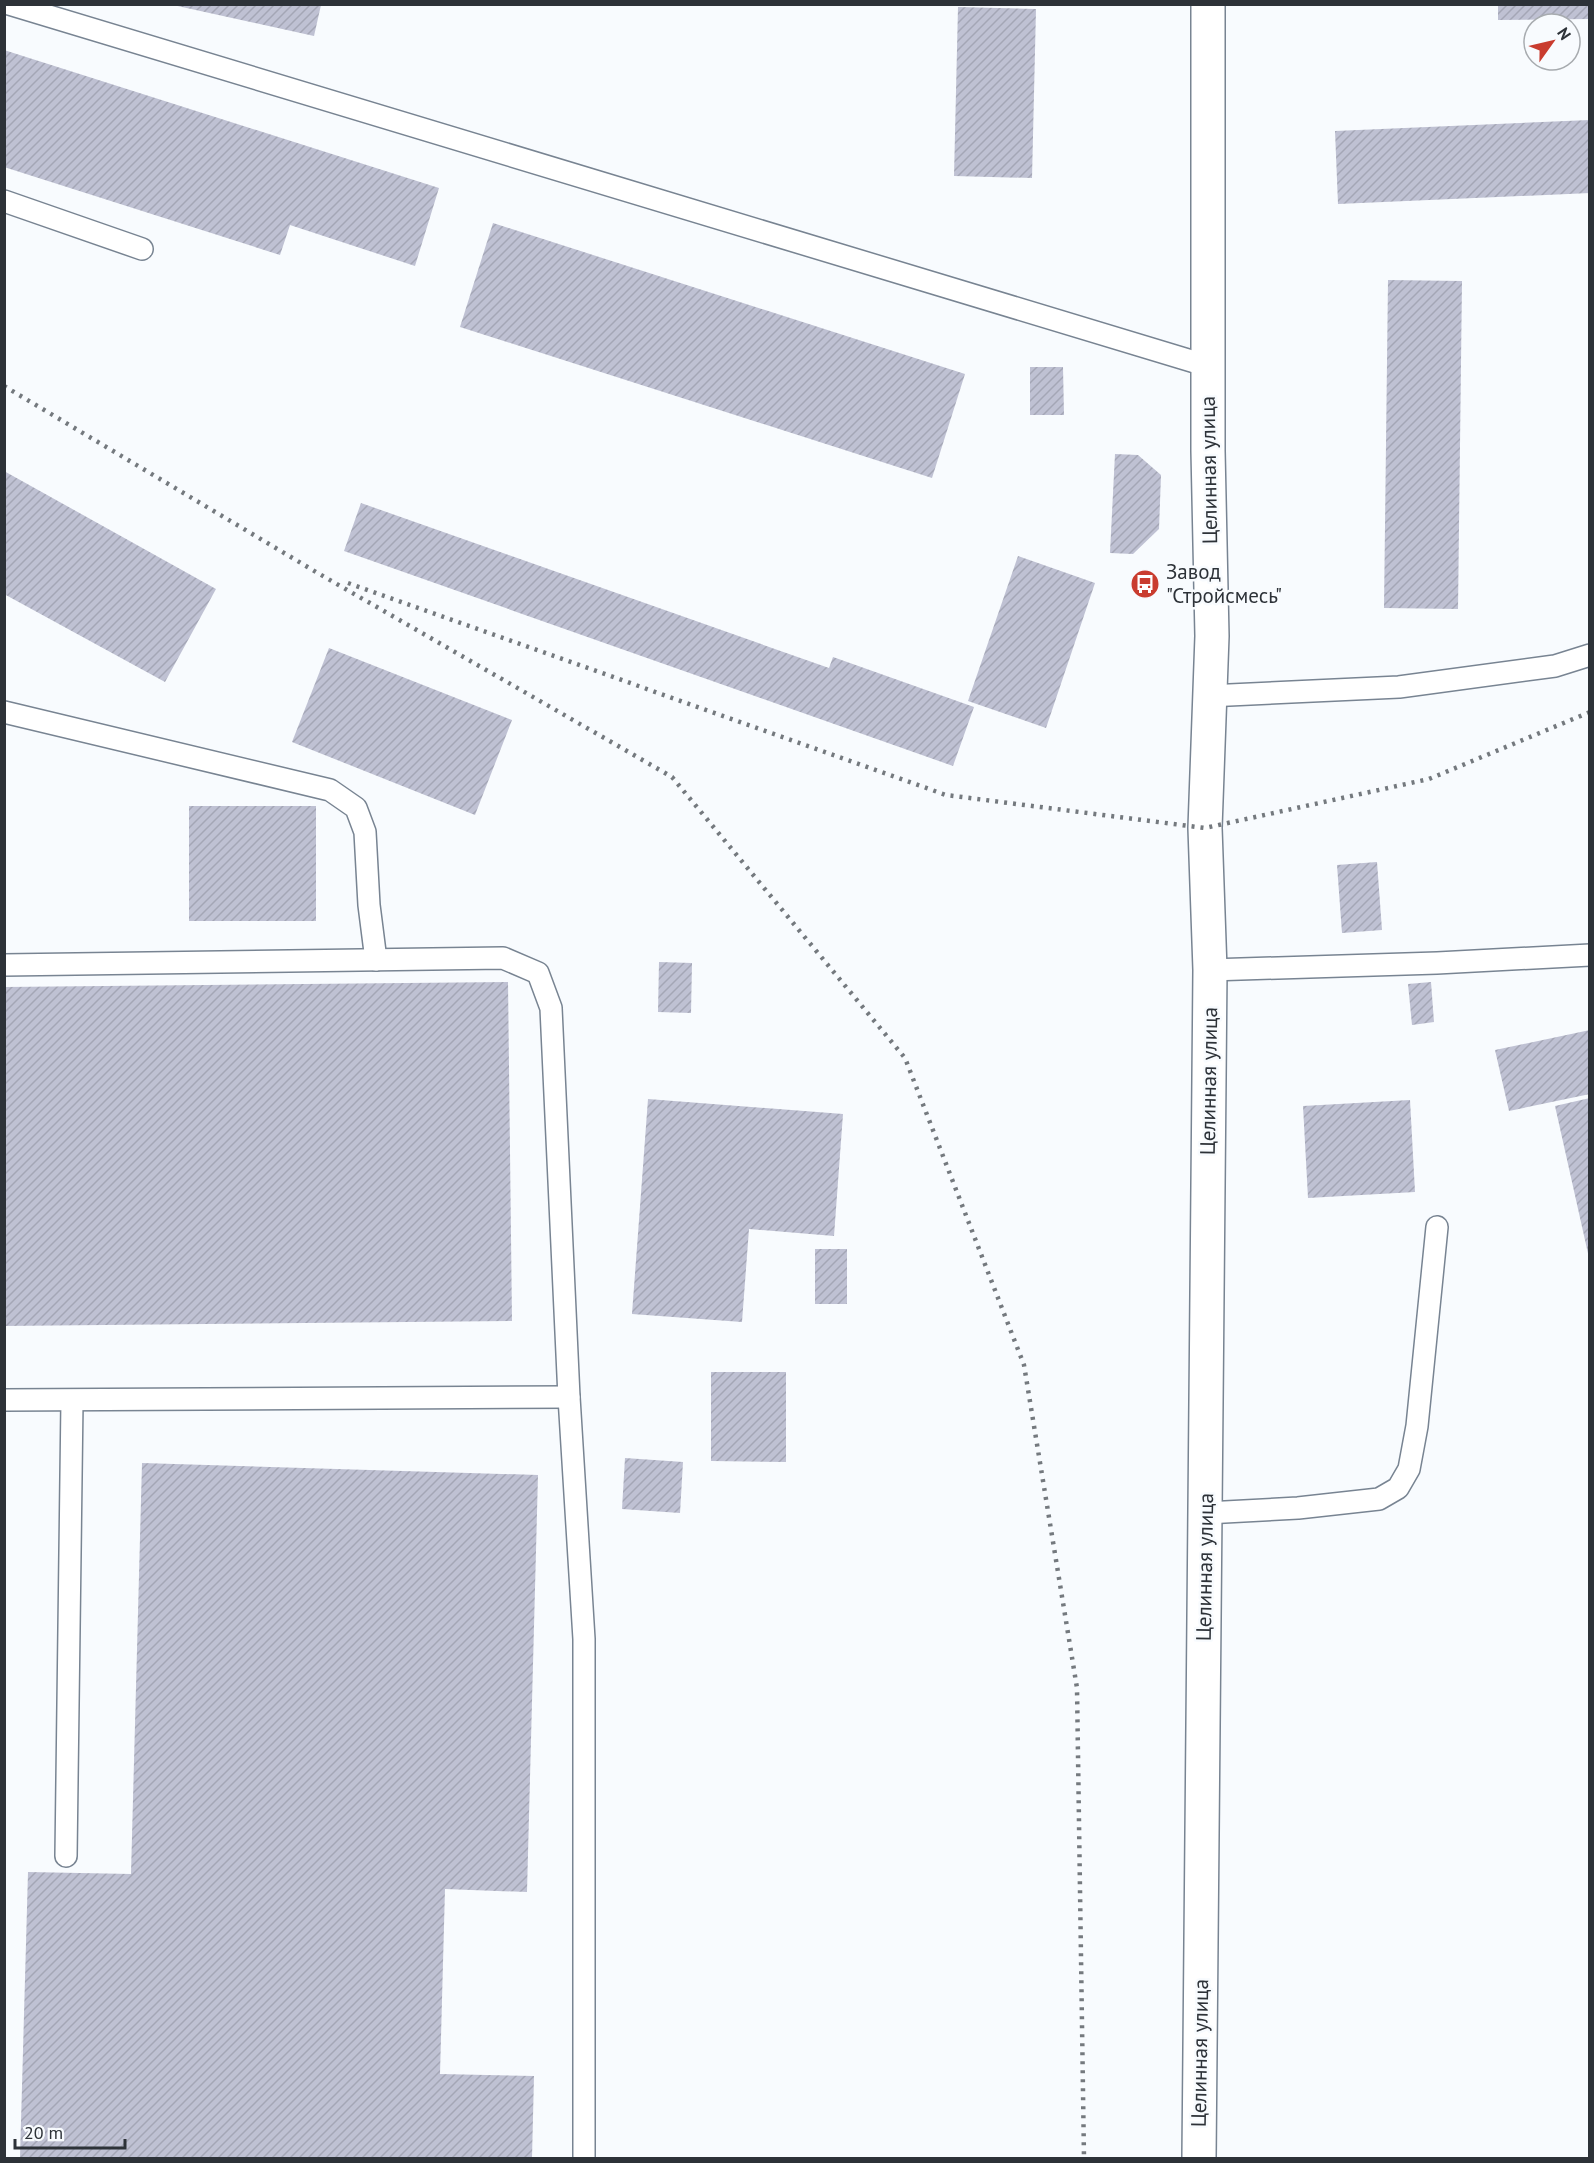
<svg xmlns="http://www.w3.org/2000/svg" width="1594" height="2163" font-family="'PT Sans',sans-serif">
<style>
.building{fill:url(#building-hatch)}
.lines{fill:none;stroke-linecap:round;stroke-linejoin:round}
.service-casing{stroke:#788492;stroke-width:24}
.tertiary-casing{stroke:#788492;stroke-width:36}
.service{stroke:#fff;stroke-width:21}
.tertiary{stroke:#fff;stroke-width:33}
.rail{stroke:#74797e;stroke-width:4.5;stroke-dasharray:3 6;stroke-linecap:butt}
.labels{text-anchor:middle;stroke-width:5;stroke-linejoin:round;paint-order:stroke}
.street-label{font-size:21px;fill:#2d3238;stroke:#f8fbfe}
.poi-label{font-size:21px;fill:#2d3238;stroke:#f8fbfe;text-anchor:start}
</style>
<defs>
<pattern id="building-hatch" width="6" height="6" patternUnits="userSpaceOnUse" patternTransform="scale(1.5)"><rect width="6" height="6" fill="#bfc1d3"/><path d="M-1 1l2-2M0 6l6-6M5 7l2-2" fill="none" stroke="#a4a6b6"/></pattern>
</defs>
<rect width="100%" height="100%" fill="#f8fbfe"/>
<g class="building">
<polygon points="1498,4 1590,4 1590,19 1498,20"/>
<polygon points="173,5 321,5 314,36"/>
<polygon points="958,7 1036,9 1032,178 954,176"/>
<polygon points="4,50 439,188 415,266 290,225 280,255 4,167"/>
<polygon points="1590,120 1590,193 1338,204 1335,131"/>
<polygon points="493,223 965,374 932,478 460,327"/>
<polygon points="1388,280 1462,281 1458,609 1384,608"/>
<polygon points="1030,367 1063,367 1064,415 1030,415"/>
<polygon points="1115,454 1138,455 1161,475 1159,529 1133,554 1110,553"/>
<polygon points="4,471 216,589 165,682 4,594"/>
<polygon points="361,503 829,668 833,657 974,707 953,766 344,551"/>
<polygon points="1018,556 1095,583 1046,728 968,701"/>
<polygon points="329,648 512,720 475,815 292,742"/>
<rect x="189" y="806" width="127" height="115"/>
<polygon points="1377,862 1382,930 1342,933 1337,865"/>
<polygon points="659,962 692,963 691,1013 658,1012"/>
<polygon points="508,982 512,1321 4,1326 4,987"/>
<polygon points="1431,982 1434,1022 1412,1025 1408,984"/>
<polygon points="1590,1030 1590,1094 1509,1111 1495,1050"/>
<polygon points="1590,1098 1590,1258 1589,1258 1555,1106"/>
<polygon points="648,1099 843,1114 834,1236 749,1229 742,1322 632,1314"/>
<polygon points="1410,1100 1415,1192 1308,1198 1303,1106"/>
<rect x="815" y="1249" width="32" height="55"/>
<polygon points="711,1372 786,1372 786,1462 711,1461"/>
<polygon points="625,1458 683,1462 680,1513 622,1509"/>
<polygon points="142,1463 538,1475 527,1892 445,1889 440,2074 534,2076 532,2158 20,2158 28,1872 131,1874"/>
</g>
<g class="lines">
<g class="service-casing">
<g id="service">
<polyline points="9,4 1208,366"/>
<polyline points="4,201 142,249"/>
<polyline points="1208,696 1399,687 1555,666 1590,655"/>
<polyline points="4,712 330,790 356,808 365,832 369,905 376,960"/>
<polyline points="4,965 503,958 538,973 551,1008 569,1397 584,1639 584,2158"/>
<polyline points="1210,970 1437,963 1590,955"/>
<polyline points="4,1400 569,1397"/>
<polyline points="1206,1513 1298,1508 1379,1499 1398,1488 1409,1469 1417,1426 1437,1227"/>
<polyline points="66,1856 72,1401"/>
</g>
</g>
<g class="tertiary-casing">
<polyline id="tertiary" points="1199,2158 1210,970 1205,828 1212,636 1208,451 1208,4"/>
</g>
<use href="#service" class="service"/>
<use href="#tertiary" class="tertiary"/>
<g class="rail">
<polyline points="4,386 316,572 672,777 905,1058 1024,1365 1077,1688 1084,2158"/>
<polyline points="348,583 946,795 1205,828 1429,779 1590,712"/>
</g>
</g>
<defs>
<g id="bus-disc" transform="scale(1.5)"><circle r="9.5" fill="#c93c2f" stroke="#f8fbfe"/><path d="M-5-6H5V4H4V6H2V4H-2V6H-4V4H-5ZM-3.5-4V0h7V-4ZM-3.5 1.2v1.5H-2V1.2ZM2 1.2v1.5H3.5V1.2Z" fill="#fff"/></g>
</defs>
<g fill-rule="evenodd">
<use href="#bus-disc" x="1145" y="584"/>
</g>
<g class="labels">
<g class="street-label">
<text transform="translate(1209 470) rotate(-91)" y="7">Целинная улица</text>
<text transform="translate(1209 1081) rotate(-89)" y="7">Целинная улица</text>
<text transform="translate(1205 1567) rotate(-89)" y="7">Целинная улица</text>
<text transform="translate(1200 2053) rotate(-89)" y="7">Целинная улица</text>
</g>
<g class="poi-label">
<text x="1166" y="579">Завод<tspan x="1166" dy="24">"Стройсмесь"</tspan></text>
</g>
</g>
<rect width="1594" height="2163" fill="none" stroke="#2d3238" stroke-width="12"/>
<g transform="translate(1552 42) rotate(56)"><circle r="28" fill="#f8fbfe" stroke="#a7abaf" stroke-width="1.5"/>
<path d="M0-4.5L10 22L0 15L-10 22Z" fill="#c93c2f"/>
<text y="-9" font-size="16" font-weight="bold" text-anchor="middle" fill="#2d3238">N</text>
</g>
<path d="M15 2139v9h110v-9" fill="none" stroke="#2d3238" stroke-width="3"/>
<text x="24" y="2139" font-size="18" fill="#2d3238" stroke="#f8fbfe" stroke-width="4.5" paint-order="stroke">20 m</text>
</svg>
